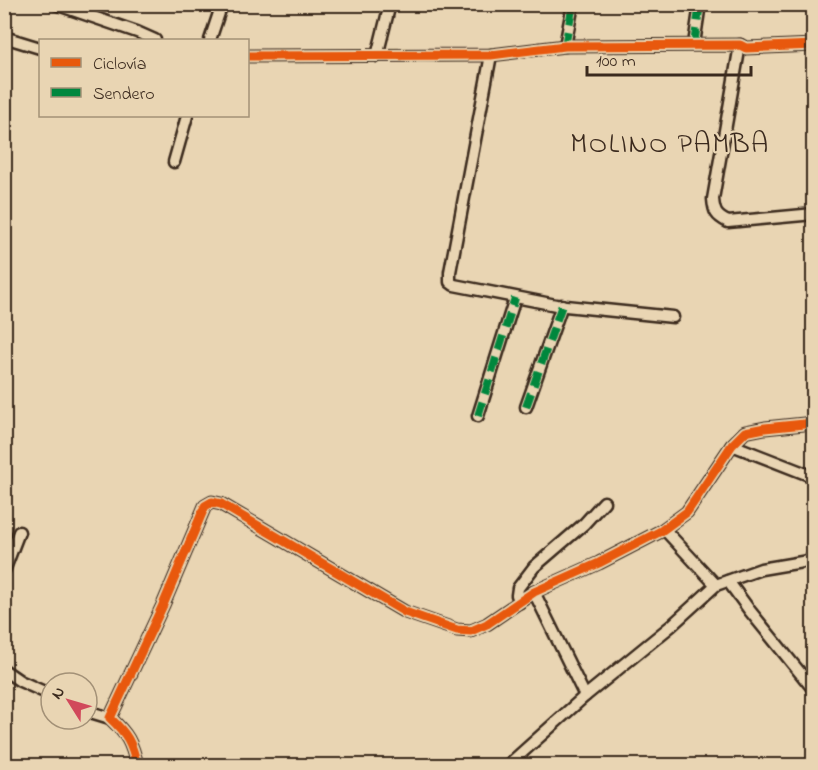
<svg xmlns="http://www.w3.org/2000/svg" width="818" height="770" font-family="'Indie Flower',sans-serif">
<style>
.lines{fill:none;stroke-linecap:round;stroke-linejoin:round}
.street-casing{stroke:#3b2a1e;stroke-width:15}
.street{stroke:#e9d5b3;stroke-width:10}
.quiet{stroke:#00873e;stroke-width:8;stroke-dasharray:15 8;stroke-linecap:butt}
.cycleway-casing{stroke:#e9d5b3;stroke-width:13}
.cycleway{stroke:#e8590c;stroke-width:9}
.labels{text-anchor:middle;stroke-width:4.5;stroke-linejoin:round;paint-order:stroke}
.neighbourhood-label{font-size:28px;letter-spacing:1.5px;fill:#3b2a1e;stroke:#e9d5b3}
</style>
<rect width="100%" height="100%" fill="#e9d5b3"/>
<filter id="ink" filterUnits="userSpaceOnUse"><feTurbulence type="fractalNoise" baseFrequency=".0167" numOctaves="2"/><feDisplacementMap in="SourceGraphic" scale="12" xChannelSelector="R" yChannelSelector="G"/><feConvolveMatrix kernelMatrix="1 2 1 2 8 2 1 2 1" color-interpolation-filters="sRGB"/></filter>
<g filter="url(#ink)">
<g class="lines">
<g class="street-casing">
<g id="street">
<polyline points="55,4 137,32 155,40"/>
<polyline points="4,37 40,48"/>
<polyline points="210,40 222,4"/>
<polyline points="694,44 700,4"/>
<path d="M740 45 713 199C714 212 716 216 728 222L814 214"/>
<polyline points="565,46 573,4"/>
<polyline points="491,55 450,272 450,282 454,285 556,305 673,317"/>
<polyline points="248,56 491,55 565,46 740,45 746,48 814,45"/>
<polyline points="377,56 390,4"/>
<polyline points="174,162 187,116"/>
<polyline points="526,407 562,305"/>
<polyline points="478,416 515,298"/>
<polyline points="732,445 814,477"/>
<polyline points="664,529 716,585"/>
<polyline points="4,571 19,532"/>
<polyline points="728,581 750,611 814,690"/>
<polyline points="534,592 585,696"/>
<polyline points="520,602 517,595 518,588 534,567 584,524 604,502"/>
<polyline points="4,670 20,681 51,695"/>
<polyline points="87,711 110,718"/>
<path d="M137 766C132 742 127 734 110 718L163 605 205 506 212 502 221 504 405 612 457 630 471 631 487 624 534 592 599 563 661 531 687 512 732 445 745 432 765 428 814 423"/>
<polyline points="507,766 585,696 671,626 716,585 761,569 808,561 814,566"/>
</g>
</g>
<use href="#street" class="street"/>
<g class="quiet">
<polyline points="694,44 700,4"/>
<polyline points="565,46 573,4"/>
<polyline points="526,407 562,305"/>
<polyline points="478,416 515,298"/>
</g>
<g class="cycleway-casing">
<g id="cycleway">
<polyline points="248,56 491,55 565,46 740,45 746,48 814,45"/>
<path d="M137 766C132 742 127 734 110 718L163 605 205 506 212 502 221 504 405 612 457 630 471 631 487 624 534 592 599 563 661 531 687 512 732 445 745 432 765 428 814 423"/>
</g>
</g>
<use href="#cycleway" class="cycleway"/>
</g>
</g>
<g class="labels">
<g class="neighbourhood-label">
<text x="670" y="152">MOLINO PAMBA</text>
</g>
</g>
<rect width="818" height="770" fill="none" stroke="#e9d5b3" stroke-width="24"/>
<rect x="12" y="12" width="794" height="746" fill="none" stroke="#3b2a1e" stroke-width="2" filter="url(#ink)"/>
<rect x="39" y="39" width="210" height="78" fill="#e9d5b3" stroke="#a39177" stroke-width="1.5"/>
<rect x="51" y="58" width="30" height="9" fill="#e8590c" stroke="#a39177" stroke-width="1.5"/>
<text x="93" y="69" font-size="18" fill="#3b2a1e">Ciclovía</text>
<rect x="51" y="88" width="30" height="9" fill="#00873e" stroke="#a39177" stroke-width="1.5"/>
<text x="93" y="99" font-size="18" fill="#3b2a1e">Sendero</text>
<g transform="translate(69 701) rotate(307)"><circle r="28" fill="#e9d5b3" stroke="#a39177" stroke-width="1.5"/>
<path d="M0-4.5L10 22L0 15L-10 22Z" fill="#d1495b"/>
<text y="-9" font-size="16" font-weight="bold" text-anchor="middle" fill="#3b2a1e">N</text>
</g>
<path d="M587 66v9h164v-9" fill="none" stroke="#3b2a1e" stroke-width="3"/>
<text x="596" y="66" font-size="18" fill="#3b2a1e" stroke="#e9d5b3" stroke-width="4.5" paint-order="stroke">100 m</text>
</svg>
